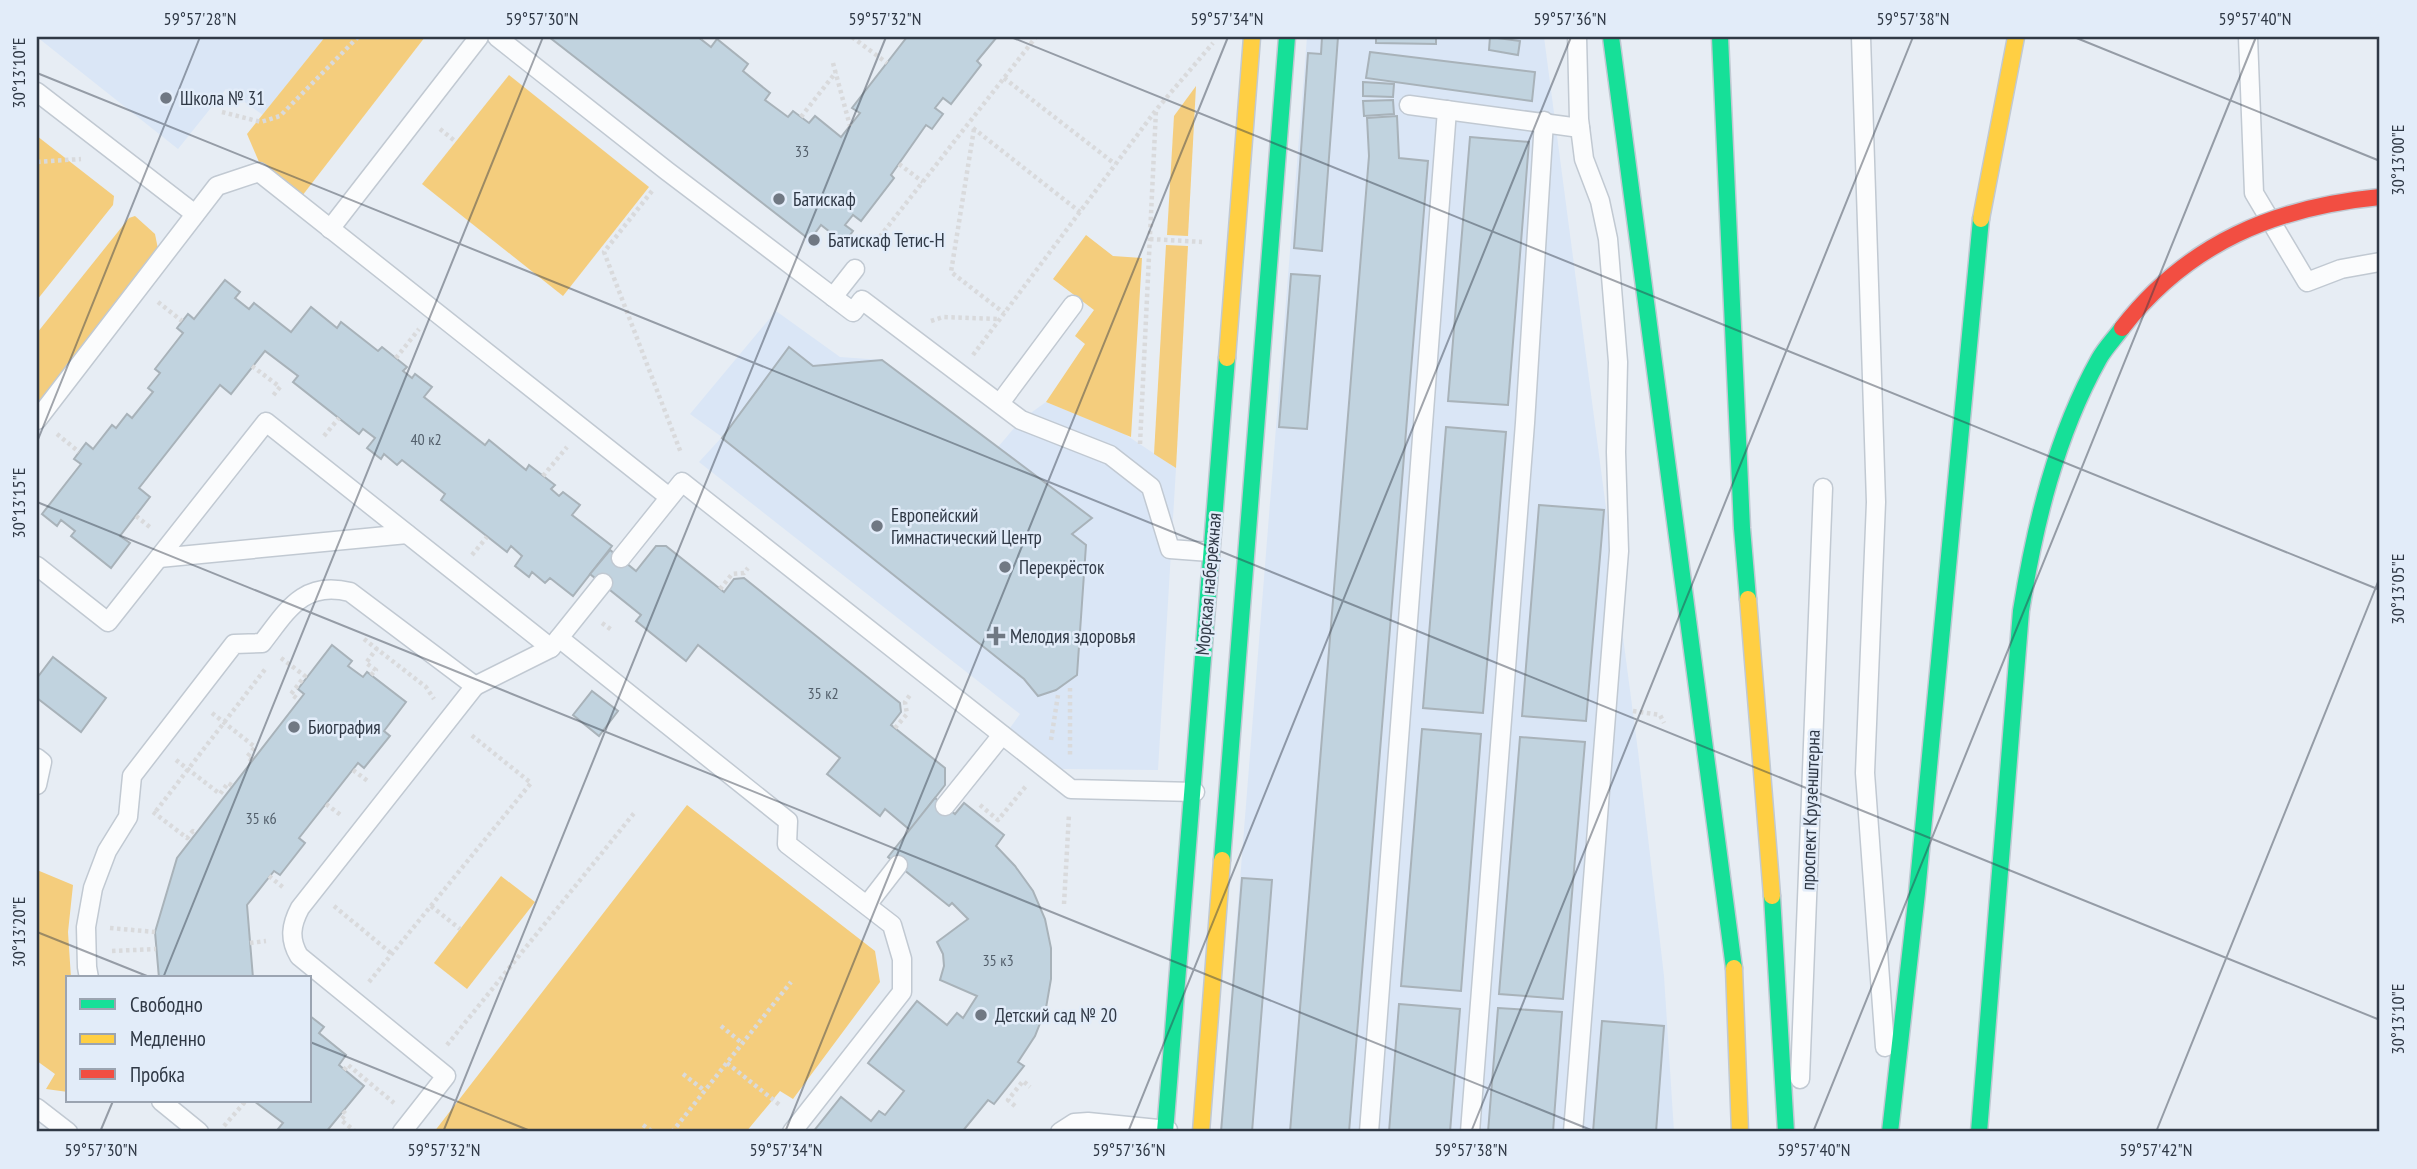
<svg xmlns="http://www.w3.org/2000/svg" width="2417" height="1169" font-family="'PT Sans Narrow',sans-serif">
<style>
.built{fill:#dae6f6}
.green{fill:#f4cd7d}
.building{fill:#c1d3df;stroke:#a8b2b9;stroke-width:2}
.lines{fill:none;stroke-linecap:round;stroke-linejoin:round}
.lane-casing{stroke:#c1c9d2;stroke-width:21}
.fast-casing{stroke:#c1c9d2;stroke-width:19}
.slow-casing{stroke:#c1c9d2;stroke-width:19}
.path{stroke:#d9dadc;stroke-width:4.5;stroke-dasharray:3.5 3.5;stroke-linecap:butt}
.lane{stroke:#fbfcfd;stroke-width:18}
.fast{stroke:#16e098;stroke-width:16}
.slow{stroke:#ffcf43;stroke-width:16}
.fast-bridge-casing{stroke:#c1c9d2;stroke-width:19;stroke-linecap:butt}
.jam-bridge-casing{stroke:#c1c9d2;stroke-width:19;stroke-linecap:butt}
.fast-bridge{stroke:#16e098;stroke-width:16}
.jam-bridge{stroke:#f24e42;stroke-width:16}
.ticks{fill:none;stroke:#303946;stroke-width:2;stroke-opacity:0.45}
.poi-dot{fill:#707883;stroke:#e2ecf9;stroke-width:2.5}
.labels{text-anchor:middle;stroke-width:5;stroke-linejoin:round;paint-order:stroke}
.number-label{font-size:16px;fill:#54606c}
.poi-label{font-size:19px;fill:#303946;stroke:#e2ecf9;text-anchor:start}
.street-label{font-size:19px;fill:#303946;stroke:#e2ecf9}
.neatline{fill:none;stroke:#303946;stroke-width:2.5}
.ticks-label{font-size:18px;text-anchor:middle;fill:#303946}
</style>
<rect width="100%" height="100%" fill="#e7edf4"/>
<g class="built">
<polygon points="37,37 325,37 263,115 226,89 178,149"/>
<polygon points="1307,37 1544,37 1638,751 1664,976 1674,1132 1220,1132"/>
<polygon points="776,311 840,357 882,360 998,447 1021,420 1046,402 1123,433 1176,468 1158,770 1062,769 1010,728 1020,714 699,462 722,437 690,414"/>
</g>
<g class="green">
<polygon points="325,37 425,37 302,196 259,162 247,134"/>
<polygon points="509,75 649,187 563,296 422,184"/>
<polygon points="1196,86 1188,236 1167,235 1174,116"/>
<polygon points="37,136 114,196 113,205 37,300"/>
<polygon points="135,216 155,234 158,249 37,409 37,333 129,218"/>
<polygon points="1086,235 1113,256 1142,258 1131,437 1046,402 1085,344 1075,336 1094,310 1053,279"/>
<polygon points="1166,245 1188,246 1176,468 1154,454"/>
<polygon points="687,805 875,951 880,982 793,1099 780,1091 746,1132 434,1132"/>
<polygon points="37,870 73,885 68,932 71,978 68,978 68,1092 46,1089 55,1074 37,1061"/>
<polygon points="501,876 535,902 467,989 434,963"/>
</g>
<g class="building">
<polygon points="549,37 698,37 711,47 717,39 748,64 743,71 770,93 765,100 788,117 793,111 809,123 815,116 841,137 860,113 852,108 907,37 997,37 977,61 981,65 951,104 943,98 935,108 943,114 932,129 926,125 891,175 894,178 861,221 853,215 845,225 853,231 844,243 821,225 810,240"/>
<polygon points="1322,37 1338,37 1322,251 1294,248 1308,53 1321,54"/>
<polygon points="1376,37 1436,37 1436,44 1376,43"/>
<polygon points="1490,37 1520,41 1518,55 1489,50"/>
<polygon points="1370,52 1535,72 1532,101 1366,78"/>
<polygon points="1363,82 1394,84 1393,97 1363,96"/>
<polygon points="1393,100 1394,114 1364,116 1363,101"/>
<polygon points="1397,116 1399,158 1428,161 1349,1132 1290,1132 1369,156 1367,118"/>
<polygon points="1470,137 1529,142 1508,405 1448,401"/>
<polygon points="1291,274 1320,276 1307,429 1279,427"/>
<polygon points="225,280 240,292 235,298 249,309 254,303 291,332 311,307 337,328 341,322 378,351 382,347 407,367 403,371 412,378 415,374 432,387 424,397 485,445 489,440 526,470 529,465 555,485 551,489 559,496 563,492 580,505 572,515 612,546 573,596 550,578 545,583 532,572 529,577 515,566 522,556 511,546 507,552 441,500 445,494 402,460 397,465 384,454 381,459 367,448 375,438 363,429 359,434 293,382 298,376 265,351 231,394 220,385 139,488 150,497 120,536 130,543 111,568 71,536 75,531 61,520 57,526 42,514 81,464 74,459 86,443 93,449 112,425 116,428 127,414 132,418 153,392 148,388 160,373 155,369 183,333 177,328 188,314 194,319"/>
<polygon points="789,347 813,366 882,360 1092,518 1072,534 1086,545 1077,675 1056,690 1038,696 1024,679 722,438"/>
<polygon points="1446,427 1506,432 1483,713 1423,708"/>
<polygon points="1539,505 1604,510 1586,721 1522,716"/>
<polygon points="656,546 666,546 724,592 734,579 744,578 900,703 901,712 891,725 945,768 945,785 910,830 885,809 880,816 827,774 840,758 698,645 686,661 636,621 641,615 590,574 610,550 636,571"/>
<polygon points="332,645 352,661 348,666 363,677 367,672 406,702 384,731 390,736 364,768 358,763 299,838 305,843 280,875 274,871 247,905 253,978 159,978 155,932 177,858 304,694 298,689"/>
<polygon points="53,657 106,698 81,732 37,698 37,678"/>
<polygon points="592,691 618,711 599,736 573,715"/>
<polygon points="1422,729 1481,734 1461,991 1401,986"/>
<polygon points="1520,737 1585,742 1563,999 1499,994"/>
<polygon points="935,798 955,814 964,803 1004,835 996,846 1015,866 1033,891 1045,919 1051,948 1051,979 1046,1008 1035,1036 1018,1062 1024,1066 994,1104 988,1100 962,1132 813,1132 841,1097 871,1121 879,1111 885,1115 904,1091 868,1063 917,1001 947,1025 957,1013 963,1018 977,996 940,980 944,966 943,954 937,942 968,919 952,903 949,906 888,857"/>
<polygon points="1242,878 1272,880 1252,1132 1221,1132"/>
<polygon points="1399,1004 1460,1009 1450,1132 1389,1132"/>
<polygon points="1498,1008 1562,1012 1553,1132 1488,1132"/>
<polygon points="310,1016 324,1027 319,1033 346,1055 339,1065 364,1086 326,1132 282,1132 278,1129 283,1123 254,1101 310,1101"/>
<polygon points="1602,1021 1664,1026 1656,1132 1593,1132"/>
</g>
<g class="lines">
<g class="lane-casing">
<g id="lane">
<polyline points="497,37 667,171 853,312 862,300 1021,420 1110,455 1151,487 1170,549 1210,552"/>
<polyline points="1861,37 1876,502 1865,773 1885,1047"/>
<polyline points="2248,37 2254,193 2307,282 2341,269 2380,262"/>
<polyline points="37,92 195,214"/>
<polyline points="1409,105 1580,128"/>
<polyline points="330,229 479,37"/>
<polyline points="833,297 855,269"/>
<polyline points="1000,403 1073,305"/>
<polyline points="37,420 217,186 259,172 669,497"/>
<polyline points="159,558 407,534"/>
<polyline points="621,558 682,482 1071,789 1195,792"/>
<polyline points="37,566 108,622 266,422 551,648"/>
<polyline points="559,638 788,821 787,844 892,925 902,959 902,992 792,1132"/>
<polyline points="475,686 551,648 603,583"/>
<polyline points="37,758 42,762 37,785"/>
<polyline points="945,806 1002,735"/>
<polyline points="867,905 898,865"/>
<path d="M89 978 87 967 86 927 93 888 107 851 128 817 132 776 234 644 262 643C287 611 303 580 350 592L475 686 300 908C291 925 289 939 299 956L446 1076 402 1132"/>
<polyline points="1800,1079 1823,488"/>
<polyline points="161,1101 199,1132"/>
<polyline points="37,1108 68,1132"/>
<polyline points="1060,1132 1074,1123 1088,1122 1168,1130"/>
<polyline points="1369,1132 1447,110"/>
<polyline points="1470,1132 1525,423 1544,121"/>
<polyline points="1573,1132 1619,551 1616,452 1618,362 1608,239 1600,201 1584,159 1579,119 1577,37"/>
</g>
</g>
<g class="fast-casing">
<g id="fast">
<polyline points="1611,37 1734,968"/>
<polyline points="1720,37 1742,528 1748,599"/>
<polyline points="1222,860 1287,37"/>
<polyline points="1772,896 1786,1132"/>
<polyline points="1165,1132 1227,358"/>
<polyline points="1890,1132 1917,893 1981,219"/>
</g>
</g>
<g class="slow-casing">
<g id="slow">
<polyline points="1981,219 2016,37"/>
<polyline points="1227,358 1252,37"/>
<polyline points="1748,599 1772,896"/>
<polyline points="1734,968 1740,1132"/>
<polyline points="1201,1132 1222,860"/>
</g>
</g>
<g class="path">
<polyline points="852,37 887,63"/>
<polyline points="700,38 701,37"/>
<polyline points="833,63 850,126"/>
<polyline points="1004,78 1115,164"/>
<polyline points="222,112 261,122 280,116 358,37"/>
<polyline points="801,117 836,72"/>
<polyline points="973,128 1080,212"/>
<polyline points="440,129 456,142"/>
<polyline points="974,129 951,272 1004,313"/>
<polyline points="37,162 81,159"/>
<polyline points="899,164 923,182"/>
<polyline points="652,191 604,252 681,453"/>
<polyline points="1150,239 1202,242"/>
<polyline points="871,248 1036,37"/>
<polyline points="158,302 182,321"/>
<polyline points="931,321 943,317 1000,319"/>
<polyline points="973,355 1156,110 1213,43"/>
<polyline points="396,358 419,329"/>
<polyline points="252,366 280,387 272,397"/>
<polyline points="57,434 79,452"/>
<polyline points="324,436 339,418"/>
<polyline points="1140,444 1156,110"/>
<polyline points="543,476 567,447"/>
<polyline points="136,516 151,528"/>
<polyline points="472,555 487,537"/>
<polyline points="720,589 732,574 744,573 748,568"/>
<polyline points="602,623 613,631"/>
<polyline points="364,639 426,687 434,699"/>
<polyline points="281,658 305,676 291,694 299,700"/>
<polyline points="371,675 376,670 366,663 377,648"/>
<polyline points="1070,688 1070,756"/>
<polyline points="1633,711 1660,715 1664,723"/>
<polyline points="212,713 255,747 247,757 252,760"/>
<polyline points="895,728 907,714 905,702 910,695"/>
<polyline points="1051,740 1058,695"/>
<polyline points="176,760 220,794 228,783 233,786"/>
<polyline points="353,770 369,782"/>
<polyline points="326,804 342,816"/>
<polyline points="980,805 998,820 1026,786"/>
<polyline points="156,811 266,668"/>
<polyline points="153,812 187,838 193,831 196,833"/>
<polyline points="269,876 285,889"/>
<polyline points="1064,904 1069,814"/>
<polyline points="334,906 392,954"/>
<polyline points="431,906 460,929"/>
<polyline points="110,928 155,932"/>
<polyline points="250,943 266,941"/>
<polyline points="112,951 156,949"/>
<polyline points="369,982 531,783 470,734"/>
<polyline points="721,1026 742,1043"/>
<polyline points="447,1045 635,812"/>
<polyline points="727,1063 781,1106"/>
<polyline points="344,1070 348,1065 394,1103"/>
<polyline points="683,1074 705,1091"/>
<polyline points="1015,1106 1008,1100 1023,1081 1030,1087"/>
<polyline points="343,1111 346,1114 341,1120 356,1132"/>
<polyline points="643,1125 653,1132"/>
<polyline points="224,1126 244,1103 241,1101"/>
<polyline points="672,1132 791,982"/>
</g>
<use href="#lane" class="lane"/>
<use href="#fast" class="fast"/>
<use href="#slow" class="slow"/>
<g class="fast-bridge-casing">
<path id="fast-bridge" d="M1979 1132 2021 611C2035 524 2056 436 2099 359 2105 348 2115 338 2122 328"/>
</g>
<g class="jam-bridge-casing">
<path id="jam-bridge" d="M2122 328C2188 243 2275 207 2380 197"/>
</g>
<use href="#fast-bridge" class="fast-bridge"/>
<use href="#jam-bridge" class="jam-bridge"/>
</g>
<path class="ticks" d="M1011 37 2380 590M2074 37 2380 161M37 73 2380 1020M37 442 200 37M37 502 1596 1132M37 932 152 978M163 978 543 37M310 1042 533 1132M100 1132 113 1101M443 1132 886 37M785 1132 1228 37M1128 1132 1571 37M1471 1132 1913 37M1813 1132 2256 37M2156 1132 2380 577"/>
<g class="poi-dot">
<circle cx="166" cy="98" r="7"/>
<circle cx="779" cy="199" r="7"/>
<circle cx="814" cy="240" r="7"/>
<circle cx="877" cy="526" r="7"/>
<circle cx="1005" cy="567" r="7"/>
<path d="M992.5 625.5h7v7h7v7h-7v7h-7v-7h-7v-7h7z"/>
<circle cx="294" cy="727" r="7"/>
<circle cx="981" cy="1015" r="7"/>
</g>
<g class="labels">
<g class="number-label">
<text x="802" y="157">33</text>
<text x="426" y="445">40 к2</text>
<text x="823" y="699">35 к2</text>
<text x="261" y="824">35 к6</text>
<text x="998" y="966">35 к3</text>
</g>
<g class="poi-label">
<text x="180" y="105">Школа № 31</text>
<text x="793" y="206">Батискаф</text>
<text x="828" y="247">Батискаф Тетис-Н</text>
<text x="891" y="522">Европейский<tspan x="891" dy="22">Гимнастический Центр</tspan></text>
<text x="1019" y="574">Перекрёсток</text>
<text x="1010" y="643">Мелодия здоровья</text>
<text x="308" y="734">Биография</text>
<text x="995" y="1022">Детский сад № 20</text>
</g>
<g class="street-label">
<text transform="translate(1208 584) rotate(-85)" y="7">Морская набережная</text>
<text transform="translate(1810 810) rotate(-88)" y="7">проспект Крузенштерна</text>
</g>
</g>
<rect width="2417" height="1169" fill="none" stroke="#e2ecf9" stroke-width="77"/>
<rect x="66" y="976" width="245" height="126" fill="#e2ecf9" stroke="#9ba4b1" stroke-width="2"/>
<rect x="80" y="999" width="35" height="10" fill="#16e098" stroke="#9ba4b1" stroke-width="2"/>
<text x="130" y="1012" font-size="21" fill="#303946">Свободно</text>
<rect x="80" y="1034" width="35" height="10" fill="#ffcf43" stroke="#9ba4b1" stroke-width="2"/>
<text x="130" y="1046" font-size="21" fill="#303946">Медленно</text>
<rect x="80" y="1069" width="35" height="10" fill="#f24e42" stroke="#9ba4b1" stroke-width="2"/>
<text x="130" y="1082" font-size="21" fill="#303946">Пробка</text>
<rect x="38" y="38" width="2340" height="1092" class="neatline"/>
<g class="ticks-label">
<text x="200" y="25">59°57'28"N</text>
<text x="542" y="25">59°57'30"N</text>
<text x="885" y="25">59°57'32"N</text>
<text x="1227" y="25">59°57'34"N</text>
<text x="1570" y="25">59°57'36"N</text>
<text x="1913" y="25">59°57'38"N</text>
<text x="2255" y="25">59°57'40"N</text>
<text transform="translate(19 73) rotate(-90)" y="6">30°13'10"E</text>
<text transform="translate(2398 160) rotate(-90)" y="6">30°13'00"E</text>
<text transform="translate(19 503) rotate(-90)" y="6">30°13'15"E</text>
<text transform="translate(2398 589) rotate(-90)" y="6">30°13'05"E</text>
<text transform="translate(19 932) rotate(-90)" y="6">30°13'20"E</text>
<text transform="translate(2398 1019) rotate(-90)" y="6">30°13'10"E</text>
<text x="101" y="1156">59°57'30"N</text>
<text x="444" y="1156">59°57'32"N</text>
<text x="786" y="1156">59°57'34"N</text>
<text x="1129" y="1156">59°57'36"N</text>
<text x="1471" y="1156">59°57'38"N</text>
<text x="1814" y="1156">59°57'40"N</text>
<text x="2156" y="1156">59°57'42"N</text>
</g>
</svg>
